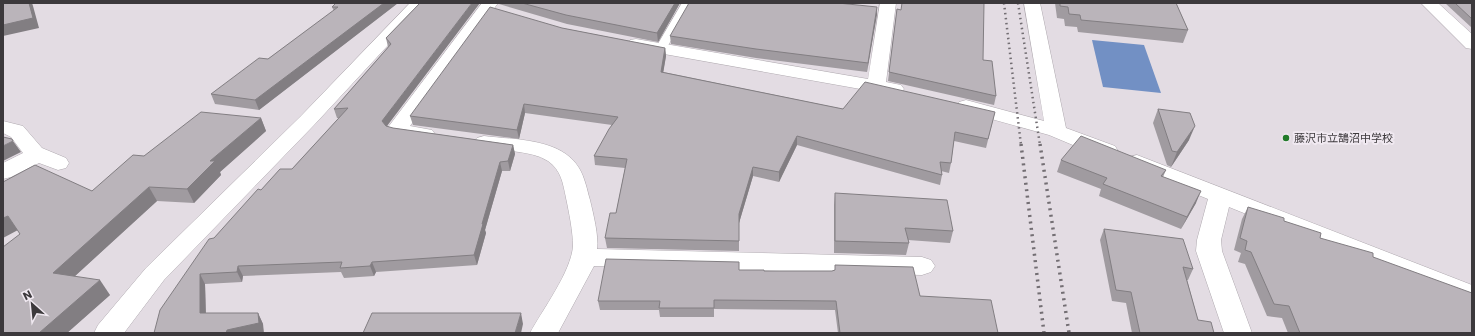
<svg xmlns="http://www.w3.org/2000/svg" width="1475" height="336" font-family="Poppins,'Noto Sans JP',sans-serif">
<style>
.water{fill:#7290c4}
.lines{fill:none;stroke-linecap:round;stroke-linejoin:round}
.lane-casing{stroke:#afa9af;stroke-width:1}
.street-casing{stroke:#afa9af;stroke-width:1}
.lane{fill:#fff;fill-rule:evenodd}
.street{fill:#fff;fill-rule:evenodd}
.rail-far1{stroke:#736e73;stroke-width:2.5;stroke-dasharray:1.5 3.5;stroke-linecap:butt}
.rail{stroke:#736e73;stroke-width:3.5;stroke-dasharray:2 4.5;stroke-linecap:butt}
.wall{fill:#a09ba0}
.shaded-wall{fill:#827e82}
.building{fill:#bab4ba;stroke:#827e82}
.poi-dot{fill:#217a29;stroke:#f0e9f1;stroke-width:1.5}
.labels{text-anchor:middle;stroke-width:4;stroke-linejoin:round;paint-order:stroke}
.poi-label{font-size:11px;fill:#3c393c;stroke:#f0e9f1;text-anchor:start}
</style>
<rect width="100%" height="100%" fill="#e3dce3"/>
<polygon class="water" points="1092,40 1144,45 1161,93 1103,87"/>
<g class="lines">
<g class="lane-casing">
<polygon id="lane" points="682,3 692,3 665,51 657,51 655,49"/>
</g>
<g class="street-casing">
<g id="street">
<polygon points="410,3 427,3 315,124 164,280 124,333 94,333 98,325 146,268 301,116"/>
<polygon points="482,3 498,3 410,126 432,130 435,134 432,138 425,140 389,134 386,130 389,126"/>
<polygon points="880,3 896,3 886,82 901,85 904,89 901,93 894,95 636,49 630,48 627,44 630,40 636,39 868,79"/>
<polygon points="1024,3 1040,3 1066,128 1115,146 1118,151 1115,156 1107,157 1099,156 1049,135 959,110 956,106 959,102 966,100 1044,121"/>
<polygon points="1421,3 1438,3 1472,34 1472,49 1466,48"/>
<polygon points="3,121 23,126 42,148 66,158 69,163 66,168 58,170 39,163 11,177 3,179 3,163 23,153 11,137 3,133"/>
<path d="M484 136C515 140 561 138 579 168 585 178 587 190 590 200 593 213 599 236 597 249L922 257 931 260 935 266 931 272 922 275 594 266 558 333H530C543 309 571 272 573 246 573 232 569 212 566 198 563 183 561 170 548 161 530 149 497 152 477 146L473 142 477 138Z"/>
<polygon points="1137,155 1472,285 1472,306 1229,207 1221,240 1222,251 1252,333 1224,333 1196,251 1197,240 1208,199 1129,167 1126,162 1129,157"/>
</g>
</g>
<use href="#lane" class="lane"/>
<use href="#street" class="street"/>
<g class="rail-far1">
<polyline points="1004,3 1021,145"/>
<polyline points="1018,3 1040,145"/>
</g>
<g class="rail">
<polyline points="1021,144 1044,333"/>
<polyline points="1040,144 1069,333"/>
</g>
</g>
<g class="wall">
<polygon points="336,3 398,3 259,110 215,104 211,94 268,59 334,11 332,7"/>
<polygon points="420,3 387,127 393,128 513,145 515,154 510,171 502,171 485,230 486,233 477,265 376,272 374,276 344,278 341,272 243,276 242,282 205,284 206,313 258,313 263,324 154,333 214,238 261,190 292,169 339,118 337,118 334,109 388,47 386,38"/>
<polygon points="499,3 680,3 658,42 567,24 499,4"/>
<polygon points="1055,3 1176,3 1188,30 1183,43 1078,32 1077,27 1065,26 1064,19 1057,18"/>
<polygon points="1445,3 1472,3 1472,28"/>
<polygon points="877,7 867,72 756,58 671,44 670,36"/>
<polygon points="897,9 983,60 996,96 994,105 888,81"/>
<polygon points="562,28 665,48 666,56 663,72 843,109 995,112 986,148 954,141 951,163 949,173 941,171 942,175 940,185 797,145 779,182 753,176 739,223 739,251 607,248 605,238 616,213 625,168 595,165 594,156 612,125 525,113 519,139 413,125 410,116"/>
<polygon points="1158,109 1189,140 1171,167 1167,165 1153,123"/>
<polygon points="261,118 266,131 220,172 221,175 194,203 157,201 75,276 110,295 67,333 3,333 20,234 3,182 92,191 144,156"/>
<polygon points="1061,160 1166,170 1163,177 1196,203 1181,229 1099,196 1101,189 1057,172"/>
<polygon points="835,193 953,231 950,243 908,240 909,243 906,255 834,253 834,205"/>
<polygon points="1248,207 1284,221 1320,238 1373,257 1472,333 1288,333 1282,318 1267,316 1245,264 1238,262 1241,253 1234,250 1242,219"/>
<polygon points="1104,229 1193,269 1188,280 1187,280 1198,320 1214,333 1132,333 1126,303 1112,301 1100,240"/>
<polygon points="835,265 920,296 998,333 838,333 835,310 714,309 714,317 660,317 659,310 600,310 598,301 739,270 764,271 832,271 835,270"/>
</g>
<g class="shaded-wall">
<polygon points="29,3 32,3 33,6 39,28 3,36 3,25"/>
<polygon points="384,3 398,3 259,110 255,100"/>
<polygon points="472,3 480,3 384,130 382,121"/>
<polygon points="675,3 680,3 658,42 657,33"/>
<polygon points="877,7 877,15 867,72 868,63"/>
<polygon points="665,48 666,56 662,80 661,72"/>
<polygon points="524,104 525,113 519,139 517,130"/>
<polygon points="261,118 266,131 220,172 221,175 194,203 187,189 210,161"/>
<polygon points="1195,126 1189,140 1171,167 1177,152"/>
<polygon points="797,136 797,145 779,182 779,172"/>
<polygon points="13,141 21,152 3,161 3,146"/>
<polygon points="513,145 515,154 510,171 508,161"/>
<polygon points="500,162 502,171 485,230 486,233 477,265 474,255 482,224"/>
<polygon points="753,167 753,176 739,223 739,251 739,214"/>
<polygon points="149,187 157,201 63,287 53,273"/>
<polygon points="1201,191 1196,203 1181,229 1187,217"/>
<polygon points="8,216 18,230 3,238 3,218"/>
<polygon points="372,262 376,272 374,276 370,266"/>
<polygon points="238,266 243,276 242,282 237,272"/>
<polygon points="200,274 205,284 206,323 200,313"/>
<polygon points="100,280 110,295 67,333 39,333"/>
<polygon points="258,313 263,324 264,333 226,333 227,330"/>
<polygon points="521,313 523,324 521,333 515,333"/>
</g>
<g class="building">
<polygon points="3,3 29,3 33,18 3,25"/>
<polygon points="336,3 384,3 255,100 211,94 259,58 268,59 338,7 332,7"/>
<polygon points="420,3 472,3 382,121 386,126 393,128 513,145 508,161 500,162 482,224 483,224 474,255 372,262 370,266 340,268 342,262 238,266 237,272 200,274 200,313 258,313 259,323 227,330 226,333 154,333 160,310 209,239 214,238 258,189 261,190 280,169 292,169 348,108 334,109 391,44 386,38"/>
<polygon points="522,3 675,3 657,33 566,15"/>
<polygon points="689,3 838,3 877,7 868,63 756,49 670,36"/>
<polygon points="902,3 984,3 983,60 992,61 996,96 889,72 897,9 901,10"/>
<polygon points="1060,3 1176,3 1188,30 1081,20 1080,15 1069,14 1068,7 1060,6"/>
<polygon points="1455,3 1472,3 1472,19"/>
<polygon points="490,7 562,28 665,48 661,72 843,109 865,82 995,112 988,139 955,132 951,163 940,162 942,175 797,136 779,172 753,167 739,214 739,241 605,238 610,213 616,213 627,159 594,156 609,129 618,117 524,104 517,130 410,116"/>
<polygon points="1158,109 1190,113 1195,126 1177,152 1172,151"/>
<polygon points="201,112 261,118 210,161 215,161 187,189 149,187 53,273 100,280 39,333 3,333 3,247 20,234 8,216 3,218 3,182 35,165 92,191 133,155 144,156"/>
<polygon points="1081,136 1166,170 1161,176 1201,191 1187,217 1103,184 1107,178 1061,160"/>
<polygon points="3,137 12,139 13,141 3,146"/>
<polygon points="835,193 947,200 953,231 905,228 909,243 835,241"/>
<polygon points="1248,207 1284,218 1284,221 1321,233 1320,238 1373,253 1373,257 1472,293 1472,333 1300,333 1289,306 1274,304 1251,252 1245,250 1247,241 1240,238"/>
<polygon points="1104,229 1183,239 1193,269 1183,267 1198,320 1211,322 1214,333 1140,333 1131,292 1116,290"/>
<polygon points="606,259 739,262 739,270 764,270 764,271 832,271 835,270 835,265 913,267 920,296 991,300 998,333 840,333 836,301 714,300 714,308 659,308 660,301 598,301"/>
<polygon points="372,313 521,313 515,333 363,333"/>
</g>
<circle class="poi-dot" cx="1286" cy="138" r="4"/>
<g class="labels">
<g class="poi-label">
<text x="1294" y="142">藤沢市立鵠沼中学校</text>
</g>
</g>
<rect width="1475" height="336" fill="none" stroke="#3c393c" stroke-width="8"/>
<g transform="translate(32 304) rotate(333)" stroke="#f0e9f1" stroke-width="3" paint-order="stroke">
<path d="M0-3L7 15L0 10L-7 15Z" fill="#3c393c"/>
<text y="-6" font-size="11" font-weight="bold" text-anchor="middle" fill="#3c393c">N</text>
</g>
</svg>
